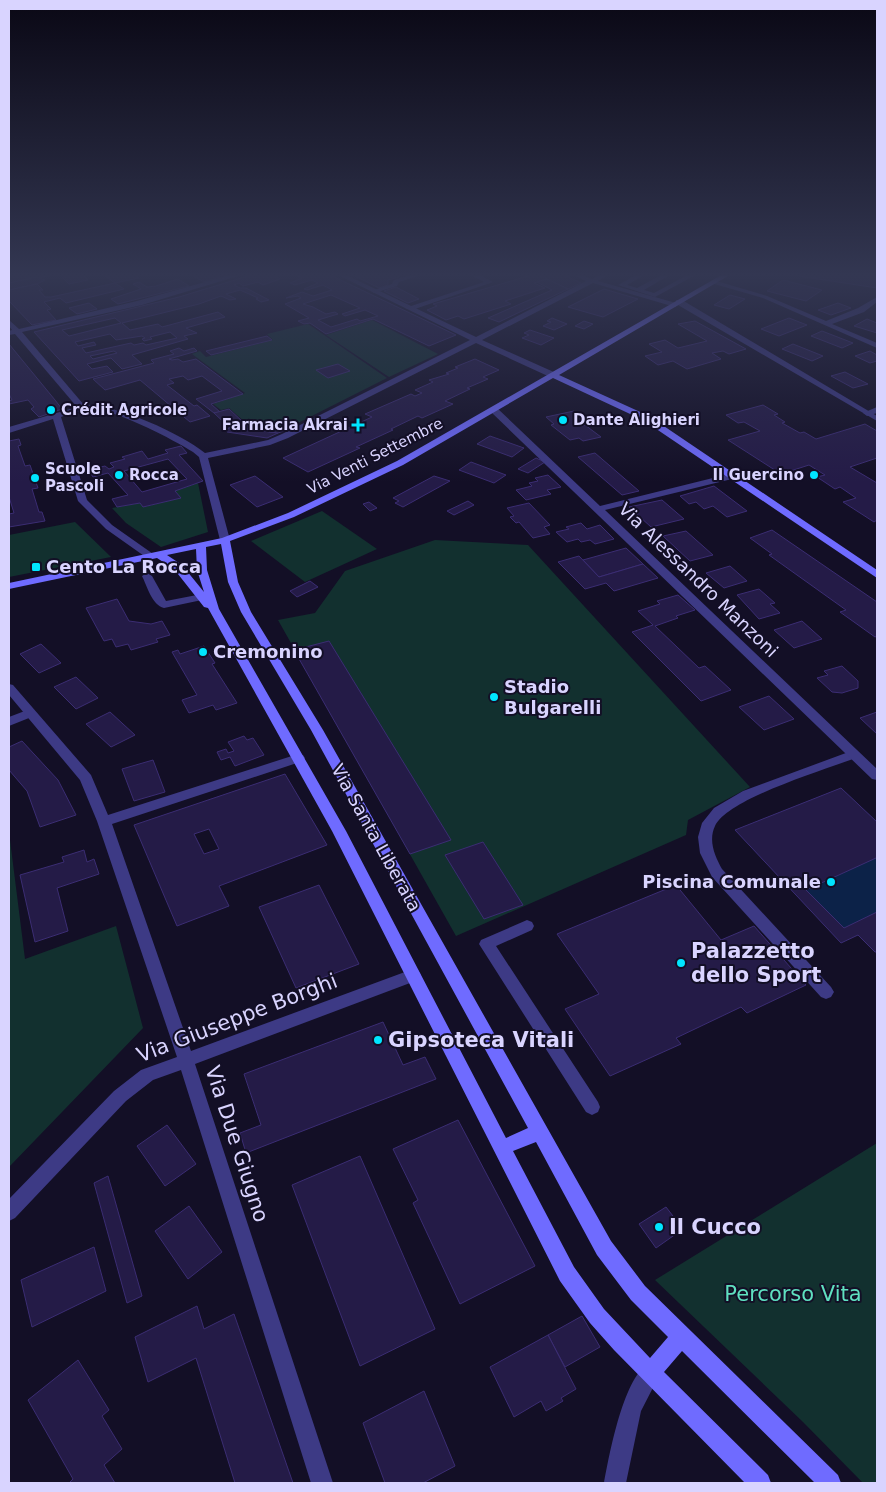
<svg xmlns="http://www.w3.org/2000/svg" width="886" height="1492" font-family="'DejaVu Sans',sans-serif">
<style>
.green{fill:#12302f}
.water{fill:#0c2248}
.building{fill:#241b47;stroke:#3b2d73;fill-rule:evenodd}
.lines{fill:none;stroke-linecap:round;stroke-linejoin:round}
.lane{fill:#3d3a85;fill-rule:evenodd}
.street{fill:#3d3a85;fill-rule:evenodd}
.secondary{fill:#6f6bff;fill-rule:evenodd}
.poi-dot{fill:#00e5ff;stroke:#130f26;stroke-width:2}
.labels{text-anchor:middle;stroke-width:4;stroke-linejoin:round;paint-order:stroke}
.far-poi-label{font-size:15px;font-weight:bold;fill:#d9d4ff;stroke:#130f26;text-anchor:start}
.far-street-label{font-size:15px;fill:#d9d4ff;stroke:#130f26}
.poi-label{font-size:18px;font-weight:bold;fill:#d9d4ff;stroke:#130f26;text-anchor:start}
.street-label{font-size:18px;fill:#d9d4ff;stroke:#130f26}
.near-poi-label{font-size:21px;font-weight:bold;fill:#d9d4ff;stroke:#130f26;text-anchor:start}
.near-street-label{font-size:21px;fill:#d9d4ff;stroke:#130f26}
.near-park-label{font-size:21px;fill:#5fe0c0;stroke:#130f26}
</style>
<rect width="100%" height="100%" fill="#130f26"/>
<g class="green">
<polygon points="372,320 438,354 389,377 326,335"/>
<polygon points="308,324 387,378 288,428 245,422 229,408 221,410 213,404 245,393 192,354 200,351 206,357 273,340 267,334"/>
<polygon points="198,483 208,532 161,547 126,523 112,508 140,503 144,507 180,498 175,491"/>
<polygon points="322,511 377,549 305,582 251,541"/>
<polygon points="75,522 111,557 9,577 9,535"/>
<polygon points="435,540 528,545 750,787 688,820 686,835 456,936 278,620 315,613 345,571"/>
<polygon points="9,832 25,959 116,926 143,1028 9,1167"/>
<polygon points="877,1143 877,1483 863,1483 803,1422 655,1280"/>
</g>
<polygon class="water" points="841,788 877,822 877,952 875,952 858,935 841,943 735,830"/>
<g class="building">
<polygon points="9,273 81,273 88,280 69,284 59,274 9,283"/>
<polygon points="101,273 147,273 137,276 139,278 115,283"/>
<polygon points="188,273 213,273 220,277 204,282"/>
<path d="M258 273H271L280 279 263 285 258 282 243 286 239 283 234 285 240 288H246L269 300 261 302 256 299 258 298 240 290 226 294 236 299 230 300 221 296 199 304 122 323 130 330 158 324 162 327 218 312 225 317 186 328 197 333 184 336 188 339 132 355 142 364 122 369 111 358 87 364 92 369 107 366 113 372 79 381 34 332 179 297ZM115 318 121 323 69 336 62 330ZM170 332 177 338 146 345 143 343 134 345 131 343 86 353 82 348 96 345 94 342 78 346 75 342 110 334 116 340 142 336 145 338 142 339 144 341 152 339 150 337ZM114 351 117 353 93 359 90 356Z"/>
<path d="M292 273H307L312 275 317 274 315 273H326L456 335 429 346 373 319 326 334 310 323 304 324 298 321 309 318 285 304 301 298 298 296 286 298 302 292 313 296 332 290 323 285 307 290 304 289 318 283 312 280 295 285 290 283 302 278ZM331 295 360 308 342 314 345 316 365 310 378 316 360 321 357 319 331 327 318 320 338 314 335 312 326 314 313 307 303 304Z"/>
<polygon points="349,273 400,273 399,277 388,280 388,285 379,288"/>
<polygon points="510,273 560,273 581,283 568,289 535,274 526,276 520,273 514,275"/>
<polygon points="800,273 877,273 877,288 799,276"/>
<polygon points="535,274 547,279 534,283 545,288 505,301 511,304 464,319 458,316 446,320 427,310 437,306 433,304"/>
<polygon points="37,277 45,280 37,284 9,290 9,283"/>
<polygon points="178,279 189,286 118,304 111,299 141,289 133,284 139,282 147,287 156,286"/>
<polygon points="547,279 568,289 499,322 488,318 552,290 537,282"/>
<polygon points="783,280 822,290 806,301 767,291"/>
<polygon points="115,283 124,289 66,303 60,298 44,302 51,309 47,310 56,320 32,325 9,301 9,290 37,284 43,290 39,290 45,297 51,297"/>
<polygon points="396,287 419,299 408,303 384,291"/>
<polygon points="604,289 638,299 603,317 568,307"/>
<polygon points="730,295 745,299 729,309 714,305"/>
<polygon points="89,303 97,309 77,314 69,308"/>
<polygon points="838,303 851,308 831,315 818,310"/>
<polygon points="552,318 567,324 554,330 543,326 551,322 547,321"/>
<polygon points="789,318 807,325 779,336 761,329"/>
<polygon points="867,319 877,323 877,333 854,326"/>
<polygon points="584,321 593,324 584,329 575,326"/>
<polygon points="695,321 746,349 729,354 723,351 712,353 721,359 687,369 673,361 658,365 645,356 662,352 649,344 665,340 678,348 707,341 678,324"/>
<polygon points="530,330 554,338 541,345 522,338 529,335 524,333"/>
<polygon points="822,331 853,343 842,348 811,336"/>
<polygon points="267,336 272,340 211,355 206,351"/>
<polygon points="9,344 55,400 62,409 39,417 31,409 34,407 28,400 9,404 9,401 12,400 9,394"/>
<polygon points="793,344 823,356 812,361 782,349"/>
<polygon points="179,348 184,351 194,348 197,351 169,359 172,360 178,359 183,362 196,359 243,394 211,404 220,412 214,413 196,399 222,391 202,376 188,380 183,376 169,379 174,383 167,385 194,406 197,405 210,416 190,422 140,380 105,390 93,379 154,363 151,360 174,354 170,351"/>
<polygon points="870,351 877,355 877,361 870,363 855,356"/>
<polygon points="475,359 499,370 483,377 488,379 467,388 470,389 445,401 453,404 422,418 418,416 391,429 393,430 356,447 360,448 308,472 283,458 372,417 365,414 411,394 415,396 422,393 415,390 433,382 429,380 449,374 446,373 458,368 455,367"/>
<polygon points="338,364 350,371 328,378 316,370"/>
<polygon points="845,372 868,384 853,388 831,376"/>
<polygon points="763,405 778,414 774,415 785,422 782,423 800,433 804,432 816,439 865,424 877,431 877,458 850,467 877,483 877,520 874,522 843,502 856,498 840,487 835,489 817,477 825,475 809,465 781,474 728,440 760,431 744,422 738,423 726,415"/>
<polygon points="229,409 243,422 233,427 278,433 267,438 227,432 225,429 230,428 214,413"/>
<polygon points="574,411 585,420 576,422 581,426 585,425 601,437 583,441 579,438 570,440 551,425 554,424 546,417"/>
<polygon points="243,422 289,429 278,433 233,427"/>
<polygon points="490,436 524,448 512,457 477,444"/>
<polygon points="19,439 21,445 18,446 25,466 30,465 38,488 32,489 39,512 42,512 45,521 9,527 9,514 14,513 9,497 9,441"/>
<path d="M181 446 187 453 179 455 203 481 175 491 181 498 143 507 140 503 117 507 112 499 128 495 108 473 93 477 88 470 105 466 109 469 114 467 110 463 125 459 122 457 142 451 148 459 168 453 165 450ZM168 459 187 479 142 492 124 471Z"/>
<polygon points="595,453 639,491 622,495 578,457"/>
<polygon points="536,458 545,462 528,473 518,469"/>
<polygon points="471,462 506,475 494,483 459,470"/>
<polygon points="548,475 561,487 547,490 551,494 526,500 516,490 532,486 529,483 538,481 535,478"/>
<polygon points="255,476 283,497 257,507 230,485"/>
<polygon points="434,476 450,481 403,507 395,503 399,501 393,498"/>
<polygon points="714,486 747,511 727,517 713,506 704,509 696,502 689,504 680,496"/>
<polygon points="662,500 684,519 651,527 629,507"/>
<polygon points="468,501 474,505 454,515 447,511"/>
<polygon points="369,502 377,508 370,511 363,504"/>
<polygon points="529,503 550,525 544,527 550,534 533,538 519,522 516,523 510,517 514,516 507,508"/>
<polygon points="581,523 587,529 600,525 614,539 595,544 590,540 581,542 578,539 567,542 556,532 569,529 566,527"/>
<polygon points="772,530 877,602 877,636 875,637 840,612 846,610 769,555 772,554 750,538"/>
<polygon points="686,531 713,555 690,561 663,536"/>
<polygon points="626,548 643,564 599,577 583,560"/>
<polygon points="579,556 599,577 643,564 658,578 614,591 606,583 585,589 558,562"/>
<polygon points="730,566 747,581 724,588 706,573"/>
<polygon points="310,581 318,587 297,597 290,591"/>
<polygon points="759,589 775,603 770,604 780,613 759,619 737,595"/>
<polygon points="678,595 695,610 676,616 678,618 655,626 699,668 705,666 731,690 701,701 632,632 653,625 638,611 660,604 657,601"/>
<polygon points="117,599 129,621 151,624 162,621 170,635 156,639 158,642 131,650 128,644 116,647 112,639 104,641 86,608"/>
<polygon points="802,621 822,639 794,648 774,630"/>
<polygon points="329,641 451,840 410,854 294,650"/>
<polygon points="41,644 61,663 39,673 20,654"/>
<polygon points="204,646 215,663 212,664 237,703 216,710 213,705 189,713 182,700 197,695 172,652 178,650 180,654"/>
<polygon points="842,666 858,681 858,688 842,693 832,692 817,678 828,675 824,671"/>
<polygon points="76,677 98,698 76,709 54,687"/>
<polygon points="769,696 794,719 764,730 739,707"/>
<polygon points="110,712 135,735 111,747 86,724"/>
<polygon points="877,712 877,734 860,718"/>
<polygon points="244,736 247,740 253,738 264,755 235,766 230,757 221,760 217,752 226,749 228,753 234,751 228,742"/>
<polygon points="22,741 58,780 76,815 40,827 27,791 9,770 9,747"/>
<polygon points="153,760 165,792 134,801 122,769"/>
<path d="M285 774 327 845 219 886 229 906 177 926 134 825ZM209 829 219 849 204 854 194 834Z"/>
<polygon points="841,788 877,822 877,859 876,858 806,890 844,928 877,912 877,952 875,952 858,935 841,943 735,830"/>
<polygon points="483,842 523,905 484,919 445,855"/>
<polygon points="84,850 87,862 94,859 99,874 57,888 68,931 35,942 20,875 64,862 62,857"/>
<polygon points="319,885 359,964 296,988 259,907"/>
<polygon points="676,885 721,940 754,926 806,985 747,1013 741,1007 676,1038 681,1044 610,1076 565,1009 599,994 557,934"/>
<polygon points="383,1022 403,1065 425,1057 436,1079 246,1153 240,1133 261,1125 244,1074"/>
<polygon points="458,1120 535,1266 460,1304 413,1203 418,1200 393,1149"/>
<polygon points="167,1125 196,1164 165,1186 137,1146"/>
<polygon points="360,1156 435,1329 360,1366 292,1185"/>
<polygon points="108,1176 142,1296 127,1303 94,1183"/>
<polygon points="189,1206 222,1252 188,1279 155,1231"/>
<polygon points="666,1207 683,1229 656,1248 639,1224"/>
<polygon points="94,1247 106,1291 32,1327 21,1280"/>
<polygon points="197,1306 204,1329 234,1314 293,1483 235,1483 196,1358 148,1382 135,1337"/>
<polygon points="582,1316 600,1347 565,1367 548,1335"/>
<polygon points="548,1335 576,1389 561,1398 563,1401 546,1411 541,1401 514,1417 490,1367"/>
<polygon points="78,1360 109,1410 102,1416 122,1449 104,1465 115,1483 69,1483 73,1479 28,1400"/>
<polygon points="424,1391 455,1466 423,1483 385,1483 363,1423"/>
</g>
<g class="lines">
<g class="lane">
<polygon points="416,273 427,273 399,282 397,286 374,293 371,291 392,284 394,280"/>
<polygon points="467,273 476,273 493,282 412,310 405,308 484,282"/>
<polygon points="640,273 648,273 627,285 637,288 665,273 673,273 644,290 654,293 691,273 699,273 655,297 618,285"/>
<polygon points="877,407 877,413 867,416 863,413"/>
<polygon points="30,709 36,713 34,716 9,726 9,717"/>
<path d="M854 750 860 754 858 757C828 769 728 798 715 826 708 841 715 856 722 869L831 987 834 992 831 997 826 999 821 997 712 877 700 853 698 837 702 823 714 808 743 791Z"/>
<polygon points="527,920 532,922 534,926 532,930 496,946 598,1102 600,1107 598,1112 592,1115 586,1112 479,944 481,940"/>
</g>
<g class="street">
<path d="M237 273H248L142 305 22 332 84 405C116 404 180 433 205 453L268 440 282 434 470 340 334 273H342L476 337 586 281 569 273H578L592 279 603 273H611L598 281 676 303V300H682L877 416V421L678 305 675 307 593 283 482 340 556 373V377H550L476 343 288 438 270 445 208 458 230 540 229 542H221L220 540 199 457 193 452C172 439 122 413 98 410 85 409 73 413 61 417L87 500 112 525 156 556 151 559 147 558 106 529 78 501 53 419 9 433V427L77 407 15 334 9 335V331L12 330 9 326V320L19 329 137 301Z"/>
<polygon points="713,280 767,296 826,321 858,308 877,297 877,302 864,312 832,324 877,343 877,348 763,298 711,283 710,282"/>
<polygon points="491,408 497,408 600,506 733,473 736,474 736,478 605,510 877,769 877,780 872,779 491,412"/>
<path d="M147 573 152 576 166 601 202 594 207 597 202 600 164 608C152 605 147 586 142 576Z"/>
<polygon points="9,684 13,685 91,775 108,815 295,755 303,755 305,758 303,761 112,824 191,1051 413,969 418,970 421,975 418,980 195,1064 333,1483 311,1483 181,1070 153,1080 126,1101 15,1218 9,1221 9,1199 114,1091 141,1070 177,1057 97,821 80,780 9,695"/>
<path d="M651 1362 658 1365 661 1372 641 1411 626 1483H604C609 1456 624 1373 651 1362Z"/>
</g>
<path class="secondary" d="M725 273H733L559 375 649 416 877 570V578L643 420 553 378 403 465 294 517 230 541 238 582 251 612 323 730 611 1241 645 1286 838 1475 841 1483H815L682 1351 664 1372 768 1475 771 1483H745L614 1350 590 1323 560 1281 332 831 208 608 204 607 174 569 157 558 9 589V583L222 538 288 513 397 461ZM221 544 228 582 241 612 311 730 528 1128 506 1138 346 831 219 609 207 570 206 547ZM196 549 197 570 204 592 182 565 167 555ZM536 1142 597 1255 631 1300 668 1337 650 1358 604 1309 574 1267 513 1151Z"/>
</g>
<linearGradient id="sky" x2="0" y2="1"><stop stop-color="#0a0815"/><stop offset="0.57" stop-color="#333752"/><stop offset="1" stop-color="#333752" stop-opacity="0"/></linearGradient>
<rect width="886" height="482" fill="url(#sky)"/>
<g class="poi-dot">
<circle cx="51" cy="410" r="5"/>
<circle cx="563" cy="420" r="5"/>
<path d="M355.5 417.5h5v5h5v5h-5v5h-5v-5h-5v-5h5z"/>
<circle cx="119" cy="475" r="5"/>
<circle cx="814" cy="475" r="5"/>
<circle cx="35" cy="478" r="5"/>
<rect x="31" y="562" width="10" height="10" rx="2.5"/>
<circle cx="203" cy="652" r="5"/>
<circle cx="494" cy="697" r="5"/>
<circle cx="831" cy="882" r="5"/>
<circle cx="681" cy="963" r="5"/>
<circle cx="378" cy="1040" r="5"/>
<circle cx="659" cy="1227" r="5"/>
</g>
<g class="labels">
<g class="far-poi-label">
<text x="61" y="415">Crédit Agricole</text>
<text x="573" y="425">Dante Alighieri</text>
<text x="348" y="430" text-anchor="end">Farmacia Akrai</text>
<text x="45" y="474">Scuole<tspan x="45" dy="17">Pascoli</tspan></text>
<text x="129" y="480">Rocca</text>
<text x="804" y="480" text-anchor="end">Il Guercino</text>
</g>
<g class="far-street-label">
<text transform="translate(375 456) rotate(-27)" y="5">Via Venti Settembre</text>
</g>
<g class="poi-label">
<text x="46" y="573">Cento La Rocca</text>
<text x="213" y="658">Cremonino</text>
<text x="504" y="693">Stadio<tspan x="504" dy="21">Bulgarelli</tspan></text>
<text x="821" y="888" text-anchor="end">Piscina Comunale</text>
</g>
<g class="street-label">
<text transform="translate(698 580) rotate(44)" y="6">Via Alessandro Manzoni</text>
<text transform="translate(376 838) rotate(61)" y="6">Via Santa Liberata</text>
</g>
<g class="near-poi-label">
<text x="691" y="958">Palazzetto<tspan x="691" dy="24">dello Sport</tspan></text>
<text x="388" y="1047">Gipsoteca Vitali</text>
<text x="669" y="1234">Il Cucco</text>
</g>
<g class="near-street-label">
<text transform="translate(237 1018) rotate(-21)" y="7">Via Giuseppe Borghi</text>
<text transform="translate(237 1144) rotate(72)" y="7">Via Due Giugno</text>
</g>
<g class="near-park-label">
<text x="793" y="1301">Percorso Vita</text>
</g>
</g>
<rect width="886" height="1492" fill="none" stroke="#d9d4ff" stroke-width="20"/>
</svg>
